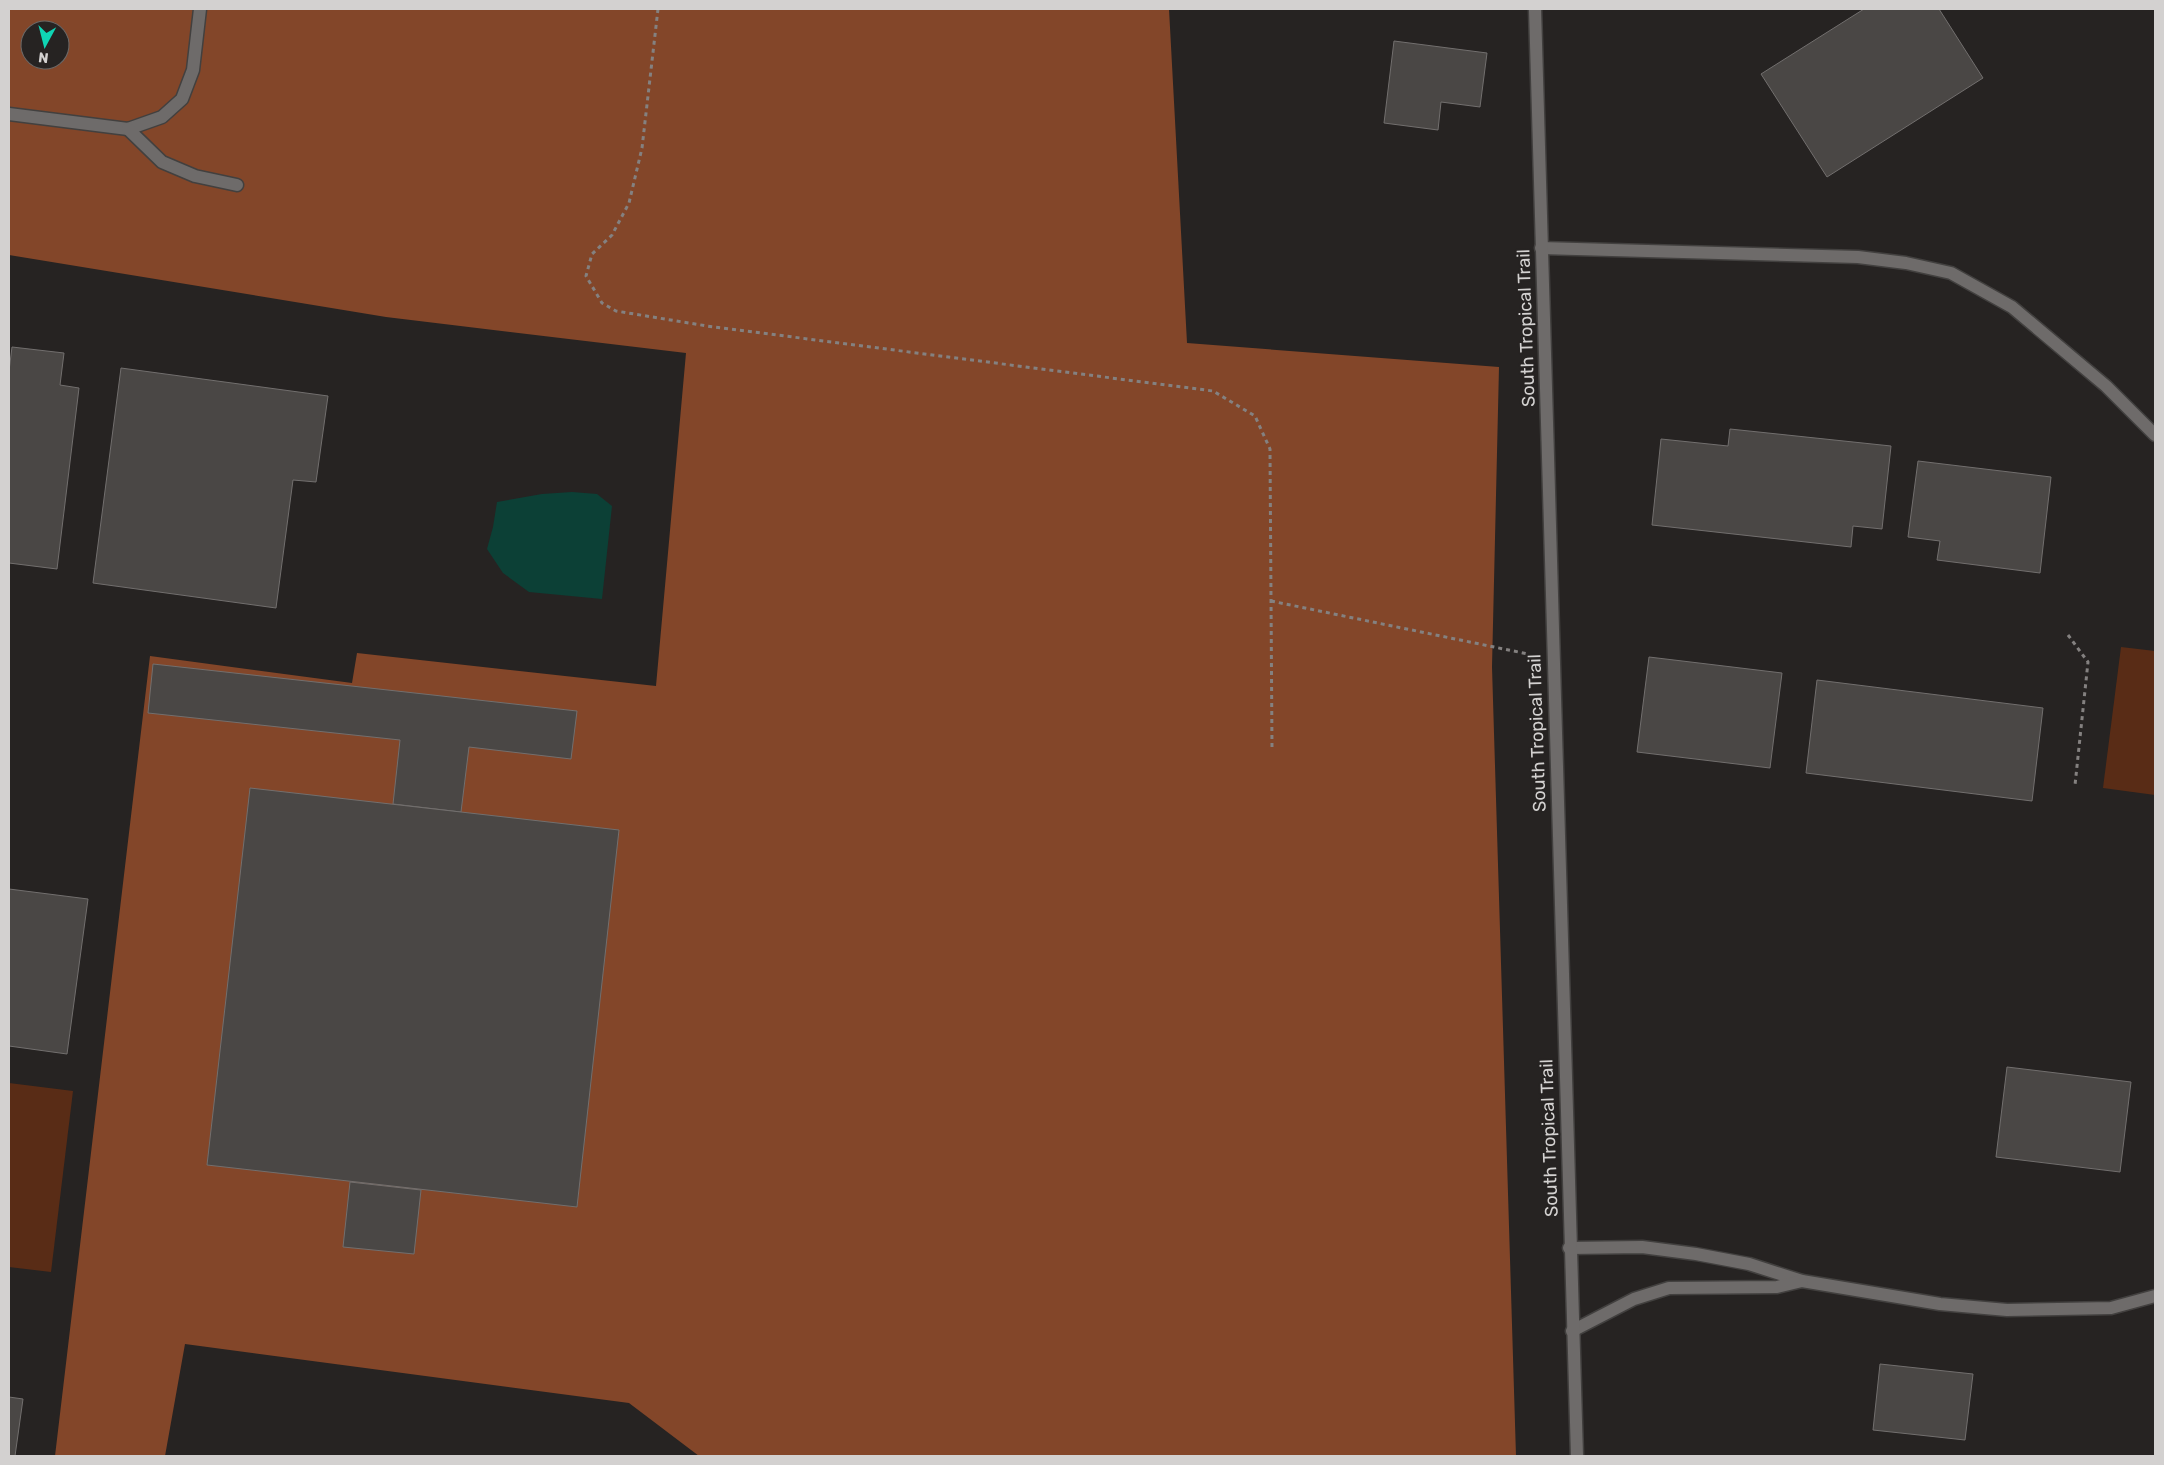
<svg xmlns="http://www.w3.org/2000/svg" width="2164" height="1465" font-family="Rubik,sans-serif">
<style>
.green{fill:#592c16}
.forest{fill:#834629;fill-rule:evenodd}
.water{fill:#0c4036}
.building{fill:#4a4745;stroke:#726f6e}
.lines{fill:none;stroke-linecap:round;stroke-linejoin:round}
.service-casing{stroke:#42403f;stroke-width:15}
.tertiary-casing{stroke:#42403f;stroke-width:15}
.path{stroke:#848180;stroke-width:3;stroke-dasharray:4 4;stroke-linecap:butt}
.service{stroke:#6e6b6a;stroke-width:12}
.tertiary{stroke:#6e6b6a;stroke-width:12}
.labels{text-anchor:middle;stroke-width:4;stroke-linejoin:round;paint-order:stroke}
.street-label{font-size:18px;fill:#d3d1d0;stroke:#262322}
</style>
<rect width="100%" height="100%" fill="#262322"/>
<g class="green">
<polygon points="2121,647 2155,651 2155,795 2103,788"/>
<polygon points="9,1083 73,1091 51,1272 9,1267"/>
</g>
<path class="forest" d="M9 9H1169L1187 343 1499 367 1492 667 1516 1456H699L629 1403 185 1344 165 1456H55L150 656 352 683 357 653 656 686 686 353 386 317 9 255ZM30 30H60V60H30Z"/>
<polygon class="water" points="572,492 597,494 612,506 602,599 529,592 503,573 487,549 493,527 497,502 542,494"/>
<g class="building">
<polygon points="1864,9 1939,9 1983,78 1827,177 1761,74"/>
<polygon points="1394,41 1487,53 1480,107 1441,102 1438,130 1384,123"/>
<polygon points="12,347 64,353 60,385 79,388 57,569 9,563 9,371"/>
<polygon points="121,368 328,396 316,482 293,480 276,608 93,583"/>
<polygon points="1730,429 1891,446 1882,529 1853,526 1851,547 1652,525 1661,439 1728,446"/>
<polygon points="1918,461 2051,477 2040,573 1937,560 1940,541 1908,537"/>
<polygon points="1649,657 1782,673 1770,768 1637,752"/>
<polygon points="153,664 577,711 571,759 469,747 461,812 393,804 400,740 148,713"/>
<polygon points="1817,680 2043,708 2032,801 1806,773"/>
<polygon points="250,788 619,830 577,1207 207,1165"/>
<polygon points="9,889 88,899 67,1054 9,1046"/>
<polygon points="2007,1067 2131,1082 2120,1172 1996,1157"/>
<polygon points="350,1182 421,1190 414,1254 343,1247"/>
<polygon points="1880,1364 1973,1374 1965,1440 1873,1430"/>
<polygon points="9,1397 23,1399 15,1456 9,1456"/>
</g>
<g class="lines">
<g class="service-casing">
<g id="service">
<polyline points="9,114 128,129 162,117 182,99 193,70 200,9"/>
<polyline points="128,129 162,162 195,176 237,185"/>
<polyline points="1541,248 1858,257 1906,263 1951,273 2012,307 2106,386 2155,435"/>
<polyline points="1569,1248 1642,1247 1696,1254 1749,1264 1802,1281 1940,1304 2007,1310 2111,1308 2155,1296"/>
<polyline points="1572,1331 1634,1299 1669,1288 1777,1287 1802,1281"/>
</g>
</g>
<g class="tertiary-casing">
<polyline id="tertiary" points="1535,9 1577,1456"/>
</g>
<g class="path">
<polyline points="658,9 642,148 629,203 612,235 592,254 586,276 602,303 616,311 707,326 1213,391 1255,416 1270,449 1272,747"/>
<polyline points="1271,601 1528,654"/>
<polyline points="2068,635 2088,662 2075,785"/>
</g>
<use href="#service" class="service"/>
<use href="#tertiary" class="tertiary"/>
</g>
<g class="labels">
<g class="street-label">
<text transform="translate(1526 328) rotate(-92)" y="6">South Tropical Trail</text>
<text transform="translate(1537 733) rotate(-92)" y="6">South Tropical Trail</text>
<text transform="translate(1549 1138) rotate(-92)" y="6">South Tropical Trail</text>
</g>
</g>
<rect width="2164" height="1465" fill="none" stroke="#d3d1d0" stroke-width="20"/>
<g transform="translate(45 45) rotate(187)"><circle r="24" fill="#262322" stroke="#6b6968"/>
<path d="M0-4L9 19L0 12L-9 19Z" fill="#0fd5b4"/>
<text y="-8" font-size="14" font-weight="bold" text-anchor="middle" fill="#d3d1d0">N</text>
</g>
</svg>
